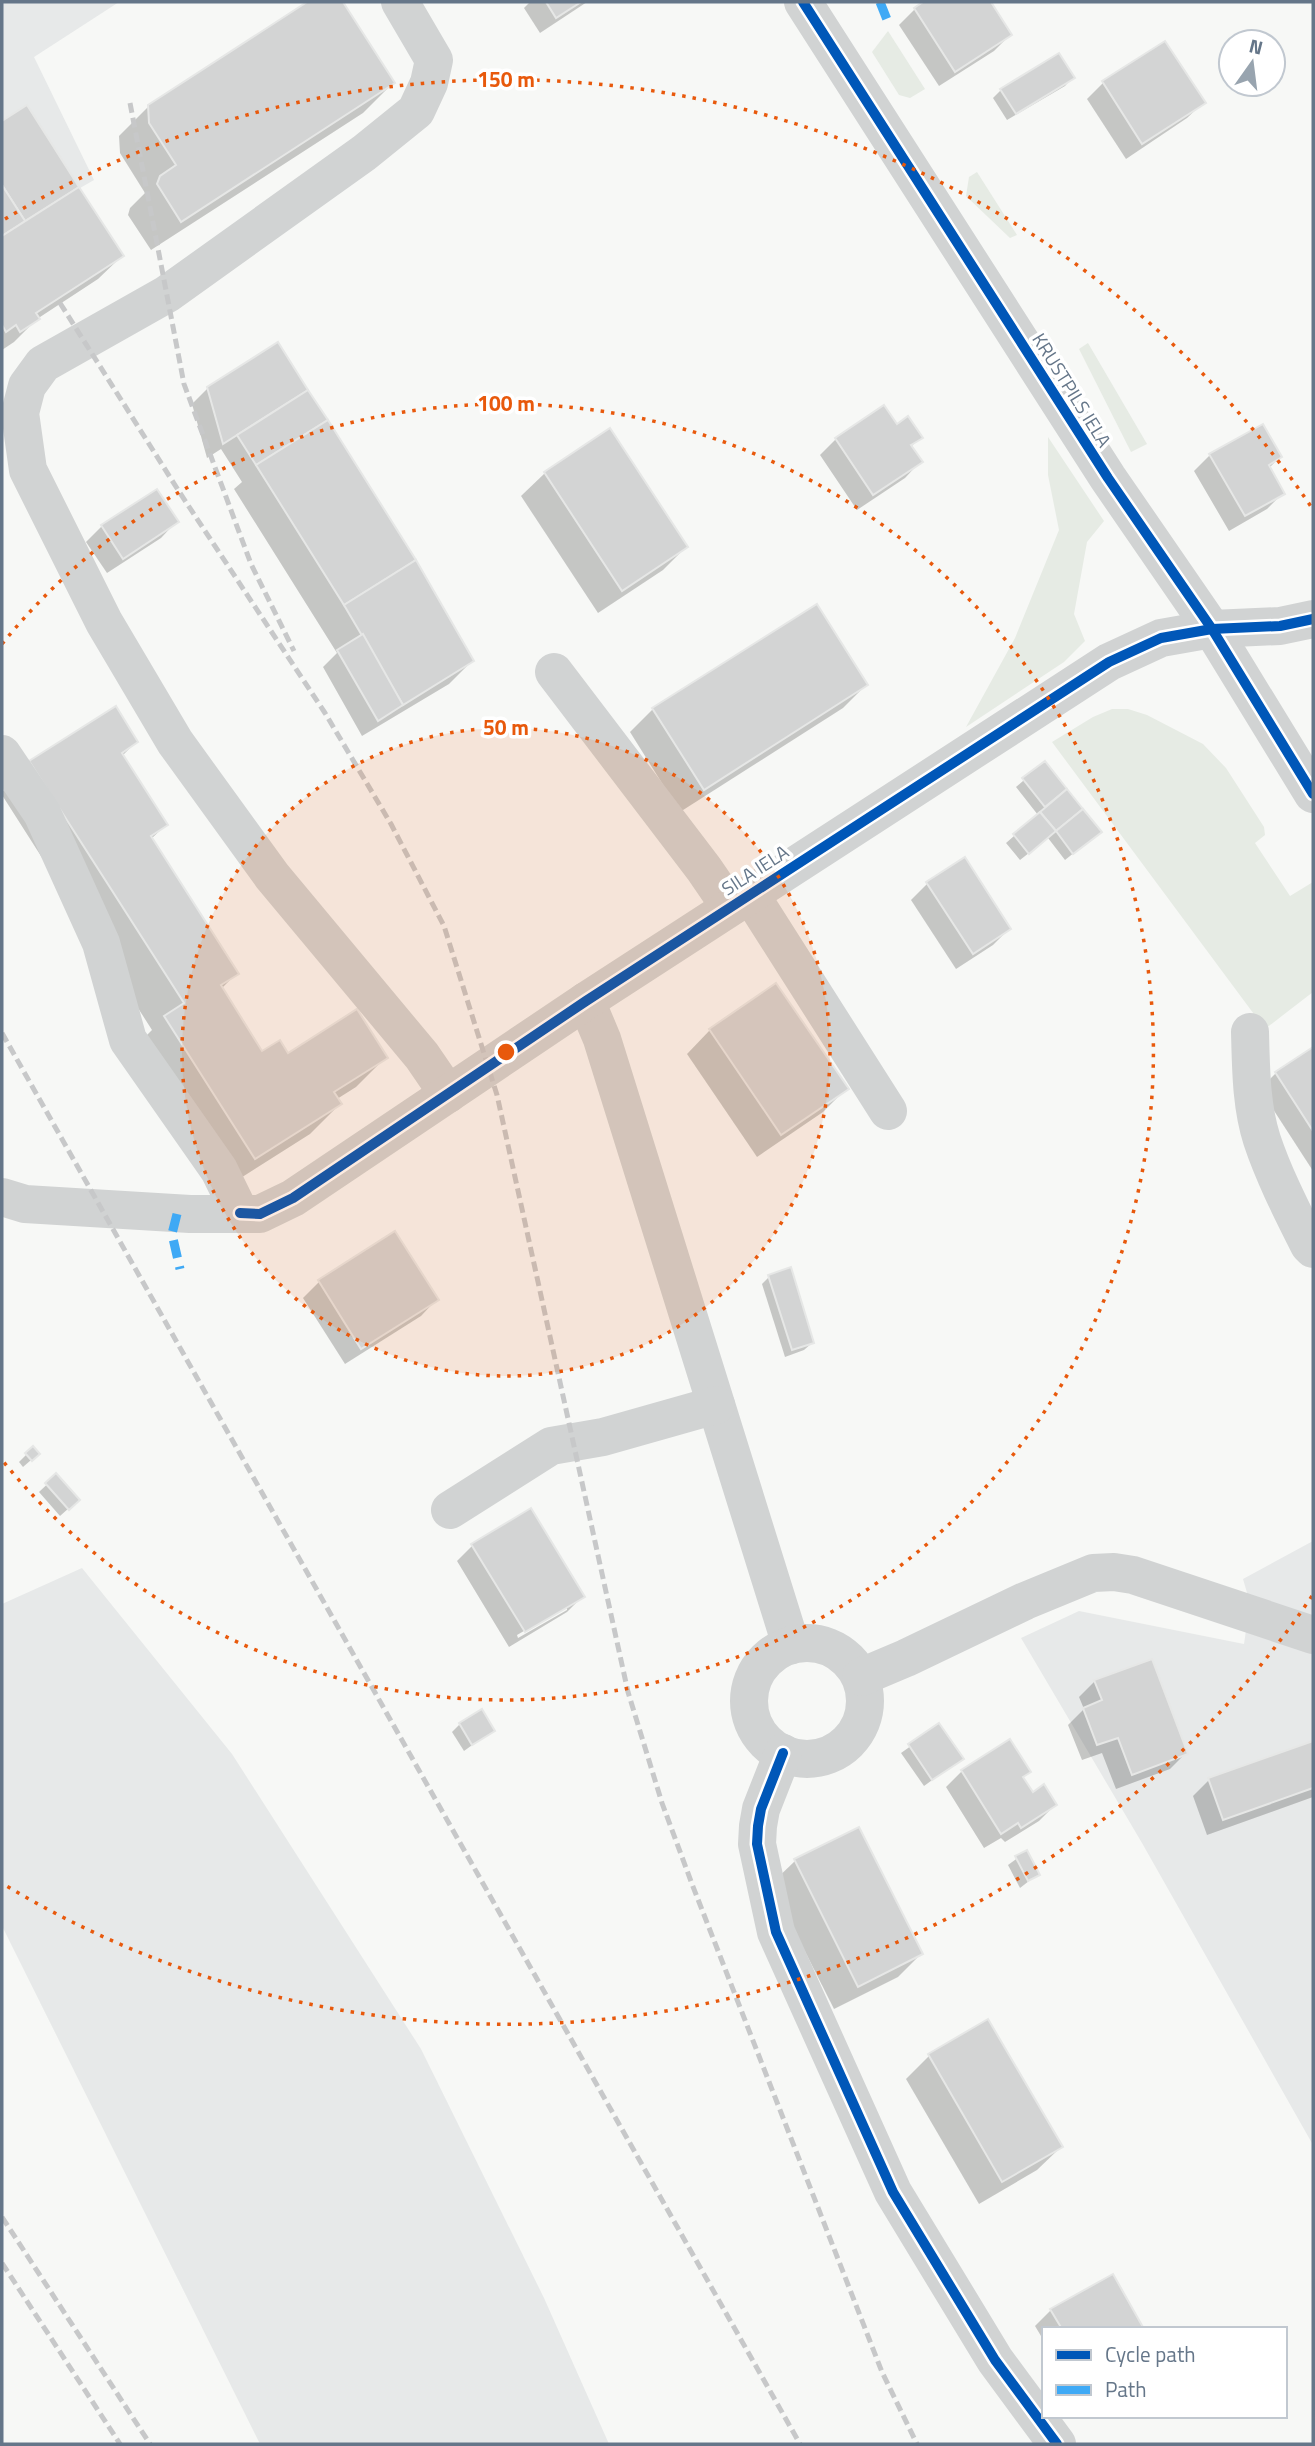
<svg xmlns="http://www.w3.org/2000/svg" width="1315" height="2446" font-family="'Titillium Web',sans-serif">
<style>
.built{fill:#e7e9e9}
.green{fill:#e6ebe4}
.shadow{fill:#0003;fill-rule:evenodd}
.building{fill:#d3d4d4;stroke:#e6e7e6;stroke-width:2}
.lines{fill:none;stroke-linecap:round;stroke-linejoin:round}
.minor{stroke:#d1d3d3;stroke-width:38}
.rail{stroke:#c7c8c9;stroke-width:5;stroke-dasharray:10 5;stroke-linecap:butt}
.quiet{stroke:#3fa9f5;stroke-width:9;stroke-dasharray:18 9;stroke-linecap:butt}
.cycleway-casing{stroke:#fff;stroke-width:15}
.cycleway{stroke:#0057b8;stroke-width:10}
.ring{fill:none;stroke:#e8590c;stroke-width:3.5;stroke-dasharray:3.5 7}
.labels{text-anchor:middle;stroke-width:7;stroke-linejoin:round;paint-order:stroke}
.street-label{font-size:19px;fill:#657689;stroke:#fff}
.centre{fill:#e8590c;stroke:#fff;stroke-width:3.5}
.ring-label{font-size:21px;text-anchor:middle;font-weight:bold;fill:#e8590c;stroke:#fff;stroke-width:7;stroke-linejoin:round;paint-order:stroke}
</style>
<rect width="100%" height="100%" fill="#f7f8f6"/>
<g class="built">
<polygon points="2,2 119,2 34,57 94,180 19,223 2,194"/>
<polygon points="1313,1541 1313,2145 1142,1843 1021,1638 1079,1611 1244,1644 1250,1603 1243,1579"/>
<polygon points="82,1568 232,1754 421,2049 544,2298 609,2444 260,2444 2,1926 2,1604"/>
</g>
<g class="green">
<polygon points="888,31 925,89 910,98 899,95 872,52"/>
<polygon points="977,172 1017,235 1010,238 966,196 969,177"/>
<polygon points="1088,343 1147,444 1131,452 1079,349"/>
<polygon points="1048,437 1104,521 1087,542 1074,614 1085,641 1064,662 966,727 1015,638 1059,530 1048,475"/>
<polygon points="1112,709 1128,709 1147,715 1203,744 1226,768 1264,827 1265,835 1255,843 1290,896 1313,882 1313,992 1265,1029 1052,742 1093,717"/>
</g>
<g class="shadow">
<polygon points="310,2 340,2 393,83 363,113 151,250 128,215 130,208 145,193 120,153 119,136 149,106"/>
<polygon points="530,2 587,2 540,33 524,8"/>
<polygon points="926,2 989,2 1010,35 994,51 939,86 899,25 915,9"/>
<polygon points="1164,43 1203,103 1187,118 1126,159 1087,99 1103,83"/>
<polygon points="1072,78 1065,86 1007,120 993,98 1001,90"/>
<path d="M26 107 122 256 98 279 37 319 14 342 2 350V123ZM61 196V201L19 227 17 224Z"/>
<polygon points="208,388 472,661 449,684 362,736 323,667 337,653 234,489 242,482 221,449 207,458 192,404"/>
<polygon points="883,407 896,426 920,437 911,447 920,462 905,478 857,510 820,455 836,439"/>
<polygon points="609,430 686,547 663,570 598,613 521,496 545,473"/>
<polygon points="1210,455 1280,457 1269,468 1283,493 1267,509 1229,531 1194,471"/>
<polygon points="176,522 161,538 107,573 86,542 102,526"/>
<polygon points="866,685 843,708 680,812 630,732 653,709"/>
<polygon points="136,742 122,756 166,825 151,839 237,973 221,989 262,1053 386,1057 356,1087 337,1099 340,1104 310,1134 225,1188 135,1047 152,1030 2,795 2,792 30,763"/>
<polygon points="1044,763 1100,832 1065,860 1048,838 1020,860 1006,843 1038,815 1016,787"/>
<polygon points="927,884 1009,929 993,945 956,969 911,900"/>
<polygon points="710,1030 846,1089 823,1112 757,1157 687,1054"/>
<polygon points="1313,1049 1313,1171 1260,1089 1276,1073"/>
<polygon points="395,1234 436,1300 421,1316 345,1364 303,1298 319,1282"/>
<polygon points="769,1277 812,1343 804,1350 785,1357 762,1284"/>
<polygon points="33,1448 38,1454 23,1467 19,1462"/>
<polygon points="56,1476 78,1500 60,1516 39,1492"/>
<path d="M473 1545 583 1596 567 1612 509 1647 457 1561ZM567 1606V1610L518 1638 517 1635Z"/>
<polygon points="1095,1681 1186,1753 1170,1769 1116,1789 1102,1753 1082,1760 1068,1725 1084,1709 1079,1697"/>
<polygon points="460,1724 493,1730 464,1751 452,1732"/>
<polygon points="939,1726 961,1759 924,1786 901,1753"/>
<polygon points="1009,1742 1028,1772 1022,1778 1032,1794 1055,1805 1039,1821 1005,1842 1001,1838 984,1848 946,1787 962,1771"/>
<polygon points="1313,1743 1313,1797 1207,1835 1193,1796 1209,1780"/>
<polygon points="858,1829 921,1954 898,1977 834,2009 771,1884 795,1861"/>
<polygon points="1026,1852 1038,1874 1020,1888 1008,1865"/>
<polygon points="929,2056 1061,2147 1037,2170 979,2204 906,2079"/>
<polygon points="1051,2310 1142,2329 1044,2329 1044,2341 1035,2326"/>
</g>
<g class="building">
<polygon points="307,2 343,2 395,83 181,222 157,184 160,176 176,165 149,123 148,105"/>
<polygon points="546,2 581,2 556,18"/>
<polygon points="923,2 991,2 1012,35 955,72 914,8"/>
<polygon points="1165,41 1206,103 1142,144 1102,81"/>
<polygon points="1059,53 1075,78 1016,114 1000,89"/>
<polygon points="27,105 79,187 25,221 2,185 2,121"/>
<polygon points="2,185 25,221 2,236"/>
<polygon points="79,187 124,256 36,313 40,319 20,332 16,325 6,332 2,325 2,236"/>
<polygon points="278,342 308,390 223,444 207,387"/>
<polygon points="308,390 328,420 256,465 237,435"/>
<polygon points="884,405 897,424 908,416 923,438 911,445 923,462 873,495 835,438"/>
<polygon points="328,420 416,560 344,605 256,465"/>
<polygon points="1263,424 1282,457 1269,465 1285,494 1245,516 1209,454"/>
<polygon points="610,428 688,547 622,591 544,472"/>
<polygon points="157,489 179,522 123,559 101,525"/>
<polygon points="416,560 474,661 403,705 344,605"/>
<polygon points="817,604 868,685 704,790 652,708"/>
<polygon points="363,634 403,705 378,721 337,650"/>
<polygon points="116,706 138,742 122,753 168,825 151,836 239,974 221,985 262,1051 280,1040 288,1053 357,1009 388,1058 334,1092 342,1104 255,1159 164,1016 184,1003 29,761"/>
<polygon points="1045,761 1067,789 1045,807 1022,778"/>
<polygon points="1067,789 1083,809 1056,831 1040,812"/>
<polygon points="1083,809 1102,832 1073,854 1056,831"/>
<polygon points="1040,812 1056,831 1029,854 1013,834"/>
<polygon points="965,857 1011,929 973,954 926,882"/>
<polygon points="776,983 849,1089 781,1135 709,1029"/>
<polygon points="1313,1047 1313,1131 1275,1072"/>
<polygon points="395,1231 439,1300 361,1349 318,1280"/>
<polygon points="791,1267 814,1343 792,1350 768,1275"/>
<polygon points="33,1446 40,1454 32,1461 25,1453"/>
<polygon points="56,1473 80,1500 69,1510 45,1483"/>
<polygon points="531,1508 585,1597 525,1632 471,1544"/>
<polygon points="1152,1659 1188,1754 1132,1775 1118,1738 1097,1745 1083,1708 1102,1700 1094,1680"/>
<polygon points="482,1709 495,1731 472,1745 459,1723"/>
<polygon points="939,1723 964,1759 932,1780 908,1744"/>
<polygon points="1010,1739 1031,1772 1023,1777 1033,1792 1044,1784 1057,1805 1021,1828 1018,1823 1001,1834 961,1770"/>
<polygon points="1313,1741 1313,1788 1223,1820 1208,1778"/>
<polygon points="859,1827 923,1954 858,1987 794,1859"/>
<polygon points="1027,1850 1040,1875 1028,1881 1015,1856"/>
<polygon points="988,2019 1063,2147 1002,2182 928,2054"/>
<polygon points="1113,2274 1144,2329 1062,2329 1050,2309"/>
</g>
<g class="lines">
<g class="minor">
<polyline points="400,2 434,60 429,83 416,111 364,153 167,294 43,364 27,386 20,413 28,470 104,622 175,742 272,876 422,1056 448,1094"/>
<polyline points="803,2 1108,478 1212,629 1313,794"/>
<polyline points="554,672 704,869 730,907"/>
<polyline points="2,754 42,813 101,943 128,1040 219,1170 240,1213"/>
<polyline points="750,894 888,1111"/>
<polyline points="586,1001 602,1039 791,1645"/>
<path d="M1250 1032C1251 1068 1251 1106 1262 1140 1274 1176 1292 1211 1309 1245L1313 1249"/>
<polyline points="2,1197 25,1204 190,1214 260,1214 293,1198 586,1001 1109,662 1161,638 1212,629 1280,626 1313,619"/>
<polyline points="450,1510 551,1446 603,1437 716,1405"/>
<circle cx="807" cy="1701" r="58"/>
<polyline points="861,1677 906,1658 1025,1601 1093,1573 1114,1572 1133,1575 1313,1635"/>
<polyline points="783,1753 761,1809 758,1826 757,1844 776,1932 893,2192 995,2360 1057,2444"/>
</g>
<g class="rail">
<polyline points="130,103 184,384 251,564 294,651"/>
<polyline points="60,303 180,493 325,713 391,824 444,926 497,1095 628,1692 662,1803 692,1884 882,2372 917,2444"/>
<polyline points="2,1033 800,2444"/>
<polyline points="2,2217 150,2444"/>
<polyline points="2,2263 120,2444"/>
</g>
<g class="quiet">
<polyline points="880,2 888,22"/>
<polyline points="177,1214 172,1234 180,1269"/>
<polyline points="2,2443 2,2444"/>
</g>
<g class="cycleway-casing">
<g id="cycleway">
<polyline points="803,2 1108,478 1212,629 1313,794"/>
<polyline points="240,1213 260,1214 293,1198 586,1001 1109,662 1161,638 1212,629 1280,626 1313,619"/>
<polyline points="783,1753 761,1809 758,1826 757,1844 776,1932 893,2192 995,2360 1057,2444"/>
</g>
</g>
<use href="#cycleway" class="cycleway"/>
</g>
<circle cx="506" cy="1052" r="324" fill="#e8590c" fill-opacity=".12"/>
<g class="ring">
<circle cx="506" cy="1052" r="324"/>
<path d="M2 644A648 648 0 1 1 2 1460"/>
<path d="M1312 1596A972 972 0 0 1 5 1885M5 219A972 972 0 0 1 1312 508"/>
</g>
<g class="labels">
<g class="street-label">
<text transform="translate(1072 390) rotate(58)" y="7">KRUSTPILS IELA</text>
<text transform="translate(755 870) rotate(-33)" y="7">SILA IELA</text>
</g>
</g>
<circle cx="506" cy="1052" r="10" class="centre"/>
<g class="ring-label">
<text x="506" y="87">150 m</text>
<text x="506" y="411">100 m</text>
<text x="506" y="735">50 m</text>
</g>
<rect width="1315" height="2446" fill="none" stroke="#657689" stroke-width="7"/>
<rect x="1042" y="2327" width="245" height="91" fill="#ffffff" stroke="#c1c8d0" stroke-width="2"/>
<rect x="1056" y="2350" width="35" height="10" fill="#0057b8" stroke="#c1c8d0" stroke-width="2"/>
<text x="1105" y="2362" font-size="21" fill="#657689">Cycle path</text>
<rect x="1056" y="2385" width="35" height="10" fill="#3fa9f5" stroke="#c1c8d0" stroke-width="2"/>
<text x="1105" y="2397" font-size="21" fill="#657689">Path</text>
<g transform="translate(1252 63) rotate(14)"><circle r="33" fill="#ffffff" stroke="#c1c8d0" stroke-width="2"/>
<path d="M0-5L12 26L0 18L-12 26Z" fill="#98a4af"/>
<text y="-10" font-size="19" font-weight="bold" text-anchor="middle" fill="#657689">N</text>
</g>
</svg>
